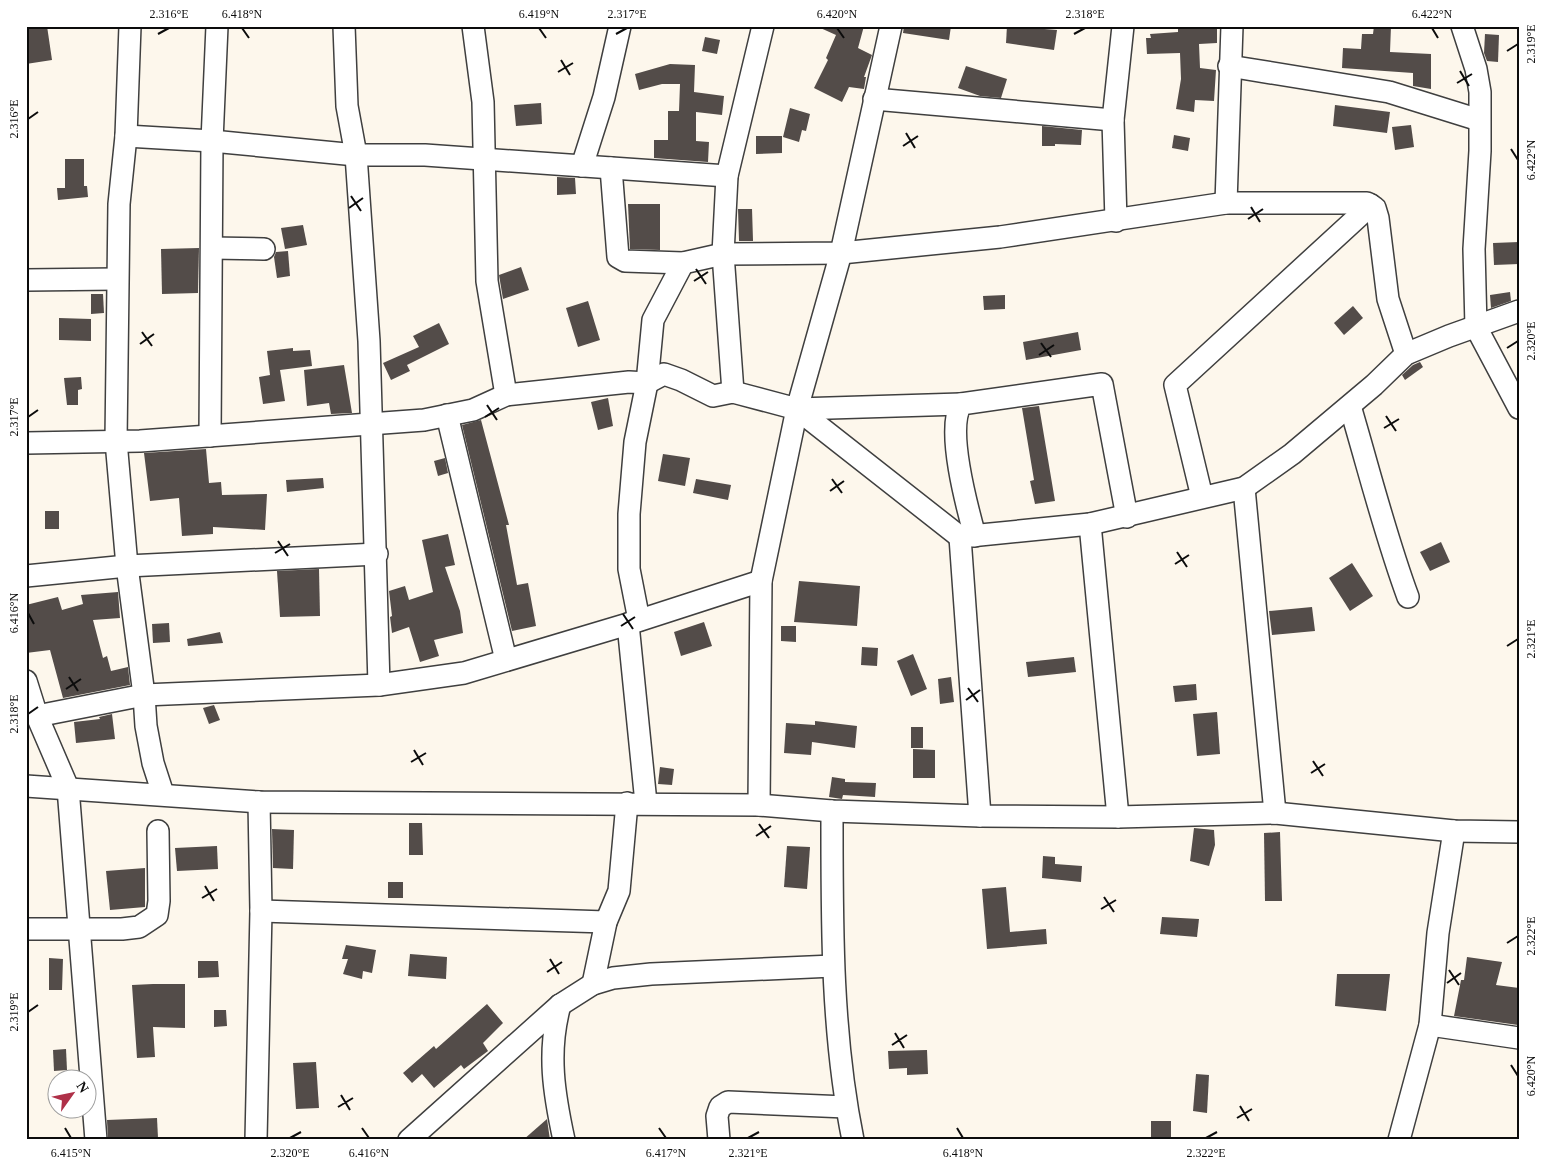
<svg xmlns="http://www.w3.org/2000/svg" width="1545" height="1166" font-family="'Times New Roman',serif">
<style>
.building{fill:#534c49}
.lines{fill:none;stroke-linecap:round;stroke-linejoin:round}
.minor-casing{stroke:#3f3f3f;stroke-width:24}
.minor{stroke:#fff;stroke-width:21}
.ticks{fill:none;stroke:#0c0c0c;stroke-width:2}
.neatline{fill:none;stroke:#0c0c0c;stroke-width:2}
.ticks-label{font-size:12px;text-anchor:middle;fill:#0c0c0c}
</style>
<rect width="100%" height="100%" fill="#fdf7ec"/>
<g class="building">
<polygon points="47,26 52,60 26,64 26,28"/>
<polygon points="816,26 864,26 858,48 872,55 864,77 866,77 864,89 849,87 842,102 814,88 828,60 826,58 836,35"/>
<polygon points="904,26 951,26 949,40 903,33"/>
<polygon points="1007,26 1057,30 1054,50 1006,43"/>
<polygon points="1178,26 1217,26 1217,43 1199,44 1200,68 1216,70 1214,101 1195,100 1194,112 1176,109 1181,79 1180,53 1147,54 1146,38 1151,38 1150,34 1178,32"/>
<polygon points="1374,26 1391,26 1390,52 1431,54 1431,89 1413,86 1413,73 1342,68 1343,48 1361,49 1362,34 1373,34"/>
<polygon points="1485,34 1499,35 1498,62 1487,61 1484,53"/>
<polygon points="705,37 720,40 717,54 702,51"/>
<polygon points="670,64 695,65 694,92 724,96 722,115 696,112 696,141 709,142 708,162 654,158 654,140 668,140 668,111 679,111 680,84 662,84 639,90 635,74"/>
<polygon points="966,66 1007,79 1001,98 980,96 958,88"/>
<polygon points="541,103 542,124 516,126 514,105"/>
<polygon points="1335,105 1390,112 1387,133 1333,126"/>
<polygon points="790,108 810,114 806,131 802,130 799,142 783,137"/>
<polygon points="1411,125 1414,147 1395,150 1392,127"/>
<polygon points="1042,126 1082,130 1081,145 1055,144 1055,146 1042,146"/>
<polygon points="1174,135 1190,138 1188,151 1172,148"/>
<polygon points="756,136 782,136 782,153 756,154"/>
<polygon points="65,159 84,159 84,186 87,186 88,197 58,200 57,188 65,188"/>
<polygon points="557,177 575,178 576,194 557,195"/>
<polygon points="628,204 660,204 660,250 630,249"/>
<polygon points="738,209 752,209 753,241 739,241"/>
<polygon points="303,225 307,245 285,249 281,228"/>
<polygon points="1519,242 1519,264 1494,265 1493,243"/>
<polygon points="199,248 198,293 162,294 161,249"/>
<polygon points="288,251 290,276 277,278 274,257 276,252"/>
<polygon points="521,267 529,290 503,299 499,275"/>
<polygon points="1510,292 1511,301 1491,308 1490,295"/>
<polygon points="91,294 103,294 104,313 91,314"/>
<polygon points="1005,295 1005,309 984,310 983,296"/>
<polygon points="588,301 600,340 578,347 566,308"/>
<polygon points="1353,306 1363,318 1344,335 1334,323"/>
<polygon points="59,318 91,319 91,341 59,340"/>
<polygon points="439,323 449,344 407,365 410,371 391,380 383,363 419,347 413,336"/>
<polygon points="1078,332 1081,350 1026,360 1023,342"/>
<polygon points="293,348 293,351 310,350 312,366 280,370 285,401 263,404 259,377 270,375 267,351"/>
<polygon points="1420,362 1423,367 1405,380 1402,375 1413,365"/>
<polygon points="344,365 352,413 331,414 329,403 307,406 304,370"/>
<polygon points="81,377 82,389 78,390 78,405 67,405 64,378"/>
<polygon points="608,398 613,426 598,430 591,402"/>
<polygon points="1039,406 1055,501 1035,504 1030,481 1034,480 1022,408"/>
<polygon points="481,420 509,525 506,525 517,585 528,583 536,626 512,631 462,425"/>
<polygon points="206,449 209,483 221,482 222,495 267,494 265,530 213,527 213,534 182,536 179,498 150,501 144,453"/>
<polygon points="663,454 690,458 685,486 658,481"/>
<polygon points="445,458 448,473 438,476 434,461"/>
<polygon points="323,478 324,488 287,492 286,480"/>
<polygon points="696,479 731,485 728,500 693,493"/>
<rect x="45" y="511" width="14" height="18"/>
<polygon points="448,534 455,565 445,567 460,611 463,633 434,640 439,656 420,662 409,627 392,633 390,617 392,616 389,591 405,586 409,600 433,592 422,540"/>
<polygon points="1441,542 1450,562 1430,571 1420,552"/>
<polygon points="1352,563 1373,596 1350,611 1329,578"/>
<polygon points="319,569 320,616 280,617 277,571"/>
<polygon points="799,581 860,586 857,626 794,622"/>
<polygon points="118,592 120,618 93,620 103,658 107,656 111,671 128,667 130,685 63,698 50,650 26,653 26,605 58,597 62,610 83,604 81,595"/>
<polygon points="1312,607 1315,631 1272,635 1269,611"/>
<polygon points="704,622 712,646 681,656 674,632"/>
<polygon points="169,623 170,642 153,643 152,624"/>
<polygon points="781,626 796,626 796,642 781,641"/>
<polygon points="220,632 223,643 188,646 187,639"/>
<polygon points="862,647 878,648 877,666 861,665"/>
<polygon points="913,654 927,689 911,696 897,661"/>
<polygon points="1074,657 1076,672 1028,677 1026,662"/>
<polygon points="951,677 954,702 940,704 938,679"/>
<polygon points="1196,684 1197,700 1175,702 1173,686"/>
<polygon points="214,705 220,720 209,724 203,708"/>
<polygon points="1217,712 1220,754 1197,756 1193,714"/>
<polygon points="112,714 115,739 76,743 74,722 100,719 99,717"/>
<polygon points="815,721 857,726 855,748 812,742 811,755 784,753 786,723 815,725"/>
<rect x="911" y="727" width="12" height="21"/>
<polygon points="913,749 935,750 935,778 913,778"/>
<polygon points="660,767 674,769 672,785 658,784"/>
<polygon points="832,777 845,779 845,782 876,783 875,797 843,795 842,799 829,797"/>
<polygon points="409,823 422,823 423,855 409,855"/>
<polygon points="1194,828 1214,830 1215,845 1209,866 1190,861"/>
<polygon points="272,829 294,830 293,869 273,868"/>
<polygon points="1280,832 1282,901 1265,901 1264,833"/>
<polygon points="217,846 218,869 177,871 175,848"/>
<polygon points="787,846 810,847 807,889 784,887"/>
<polygon points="1043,856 1055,857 1055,864 1082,866 1081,882 1042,878"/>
<polygon points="145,868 145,907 110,910 106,871"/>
<rect x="388" y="882" width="15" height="16"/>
<polygon points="1006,887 1010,932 1046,929 1047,944 987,949 982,889"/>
<polygon points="1162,917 1199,919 1197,937 1160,934"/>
<polygon points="346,945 376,950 372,973 363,971 362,979 343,974 348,959 342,959"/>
<polygon points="410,954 447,957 446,979 408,976"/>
<polygon points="1467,957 1502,962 1496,985 1519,988 1518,1025 1454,1016 1461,980 1464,980"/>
<polygon points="49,958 63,959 62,990 49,990"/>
<polygon points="198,961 218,961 219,977 198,978"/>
<polygon points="1337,974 1390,974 1386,1011 1335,1006"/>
<polygon points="153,984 185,984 185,1028 153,1027 155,1057 137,1058 132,985"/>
<polygon points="487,1004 503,1023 483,1043 488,1051 464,1069 461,1065 434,1088 422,1074 412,1083 403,1073 434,1046 436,1049"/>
<polygon points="214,1010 226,1010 227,1026 214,1027"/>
<polygon points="66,1049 67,1070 54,1071 53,1050"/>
<polygon points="927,1050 928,1074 907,1075 907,1068 889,1069 888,1051"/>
<polygon points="316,1062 319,1108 296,1109 293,1063"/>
<polygon points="1196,1074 1209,1075 1207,1113 1193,1111"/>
<polygon points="157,1118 158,1138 108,1140 107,1120"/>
<polygon points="547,1119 550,1140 523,1140"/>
<rect x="1151" y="1121" width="20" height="19"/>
</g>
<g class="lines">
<g class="minor-casing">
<g id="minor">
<polyline points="130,26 126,136 119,204 116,441 127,566 144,695 146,726 153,763 163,794"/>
<polyline points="344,26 347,106 356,155 369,341 379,685"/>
<polyline points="473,26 483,102 487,281 506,395"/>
<polyline points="1462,26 1476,69 1480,92 1480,151 1474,249 1476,327 1519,408"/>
<polyline points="1229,66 1389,92 1479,120"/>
<polyline points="874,99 1113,120"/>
<polyline points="126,136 212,141 356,155 425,155 727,176"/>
<polyline points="582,166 604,97 620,26"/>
<polyline points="611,168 618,257 625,261 683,263 723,254 841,253 1000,237 1226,203 1367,203 1375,208 1378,218 1388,299 1406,354"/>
<polyline points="1226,203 1232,26"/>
<polyline points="1116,221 1113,120 1123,26"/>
<polyline points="212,248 264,249"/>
<polyline points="26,280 117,279"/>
<polyline points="733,392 723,254 727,176 763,26"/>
<path d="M1350 406C1369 470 1385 535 1408 597"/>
<polyline points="797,409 960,537 1090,524 1244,488 1292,454 1374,385 1406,354 1449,336 1519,311"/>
<polyline points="797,409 961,404"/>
<polyline points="447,415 506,660"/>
<polyline points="210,436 212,141 217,26"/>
<polyline points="26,443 140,441 424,420 473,410 506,395 629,382 647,383 664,374 681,380 713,396 733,392 797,409 841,253 891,26"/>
<polyline points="1244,488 1275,813"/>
<polyline points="1202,497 1175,385 1371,205"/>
<polyline points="1090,524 1118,817"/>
<path d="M975 536C967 507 946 430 961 404L1102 384 1127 517"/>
<polyline points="960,537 980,816"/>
<polyline points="26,576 127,566 377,554"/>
<polyline points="639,620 629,569 629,514 635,442 647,383 653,320 683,263"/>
<polyline points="628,624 646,803"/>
<polyline points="26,681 37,716 68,788 96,1140"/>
<polyline points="37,716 144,695 379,685 464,673 628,624 761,581"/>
<polyline points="26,786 259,802 759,805 832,811 980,816 1118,817 1275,813 1454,831 1519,832"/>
<polyline points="759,805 761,581 797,409"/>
<path d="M832 811C832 921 831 1032 853 1140"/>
<polyline points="261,911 606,922"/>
<polyline points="26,929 122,929 139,927 157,915 159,901 158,831"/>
<polyline points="593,984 606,922 619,891 627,803"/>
<path d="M560 1005C547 1052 554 1094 564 1140"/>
<polyline points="1430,1025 1519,1038"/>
<polyline points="256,1140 261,911 259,802"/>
<polyline points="409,1140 560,1005 593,984 613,978 651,974 833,966"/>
<polyline points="719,1140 717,1116 720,1107 728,1102 846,1107"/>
<polyline points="1399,1140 1430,1025 1438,933 1454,831"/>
</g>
</g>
<use href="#minor" class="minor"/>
</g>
<path class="ticks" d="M242 28 249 38M539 28 546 38M837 28 844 38M1432 28 1438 38M158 34 169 28M616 34 627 28M1074 34 1085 28M1507 51 1518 44M561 60 570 75M1460 71 1469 86M558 72 573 63M1457 83 1472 74M28 119 38 112M906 133 915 148M903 146 918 136M1511 149 1518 160M351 196 361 211M1251 207 1260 222M349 208 363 198M1248 219 1263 209M696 269 706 284M694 281 708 272M142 332 152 346M1041 343 1051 357M140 344 154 334M1507 348 1518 341M1039 355 1054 345M487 405 497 420M1386 416 1396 431M28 417 38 410M485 417 499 408M1384 428 1399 419M832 479 842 493M830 491 844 481M278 541 288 556M1177 552 1187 567M275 553 290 544M1175 564 1189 555M28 613 34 624M623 614 633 629M621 626 635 617M1507 646 1518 639M69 677 78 691M968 688 978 702M66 689 81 679M966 700 980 690M28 714 38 707M414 750 423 765M1313 761 1323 776M411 762 426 753M1311 773 1325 764M759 824 769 838M756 836 771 826M205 886 214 901M1104 897 1114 912M202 898 217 889M1101 909 1116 900M1507 943 1518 936M550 959 559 974M1449 970 1459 985M547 972 562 962M1447 983 1461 973M28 1012 38 1005M895 1033 904 1048M892 1045 907 1035M1511 1065 1518 1076M341 1095 350 1110M1240 1106 1249 1121M338 1107 353 1098M1237 1118 1252 1109M65 1128 71 1138M362 1128 369 1138M659 1128 666 1138M957 1128 963 1138M290 1138 301 1132M748 1138 759 1132M1206 1138 1217 1132"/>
<rect width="1545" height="1166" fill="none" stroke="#ffffff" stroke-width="55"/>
<g transform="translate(72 1094) rotate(57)"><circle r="24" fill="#ffffff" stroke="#9e9e9e"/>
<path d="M0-4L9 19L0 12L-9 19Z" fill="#af3048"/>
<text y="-8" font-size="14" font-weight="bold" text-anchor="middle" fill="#0c0c0c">N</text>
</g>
<rect x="28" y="28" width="1490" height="1110" class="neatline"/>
<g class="ticks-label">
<text x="169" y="18">2.316°E</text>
<text x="242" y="18">6.418°N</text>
<text x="539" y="18">6.419°N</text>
<text x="627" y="18">2.317°E</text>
<text x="837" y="18">6.420°N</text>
<text x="1085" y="18">2.318°E</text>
<text x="1432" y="18">6.422°N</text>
<text transform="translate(1531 44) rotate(-90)" y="4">2.319°E</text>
<text transform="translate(14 119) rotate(-90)" y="4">2.316°E</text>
<text transform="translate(1531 160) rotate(-90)" y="4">6.422°N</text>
<text transform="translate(1531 341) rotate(-90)" y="4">2.320°E</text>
<text transform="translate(14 417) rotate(-90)" y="4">2.317°E</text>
<text transform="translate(14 613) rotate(-90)" y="4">6.416°N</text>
<text transform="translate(1531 639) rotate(-90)" y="4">2.321°E</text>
<text transform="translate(14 714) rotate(-90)" y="4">2.318°E</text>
<text transform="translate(1531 936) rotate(-90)" y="4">2.322°E</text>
<text transform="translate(14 1012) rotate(-90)" y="4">2.319°E</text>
<text transform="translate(1531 1076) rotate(-90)" y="4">6.420°N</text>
<text x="71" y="1157">6.415°N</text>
<text x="290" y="1157">2.320°E</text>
<text x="369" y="1157">6.416°N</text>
<text x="666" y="1157">6.417°N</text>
<text x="748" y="1157">2.321°E</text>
<text x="963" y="1157">6.418°N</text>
<text x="1206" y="1157">2.322°E</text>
</g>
</svg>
